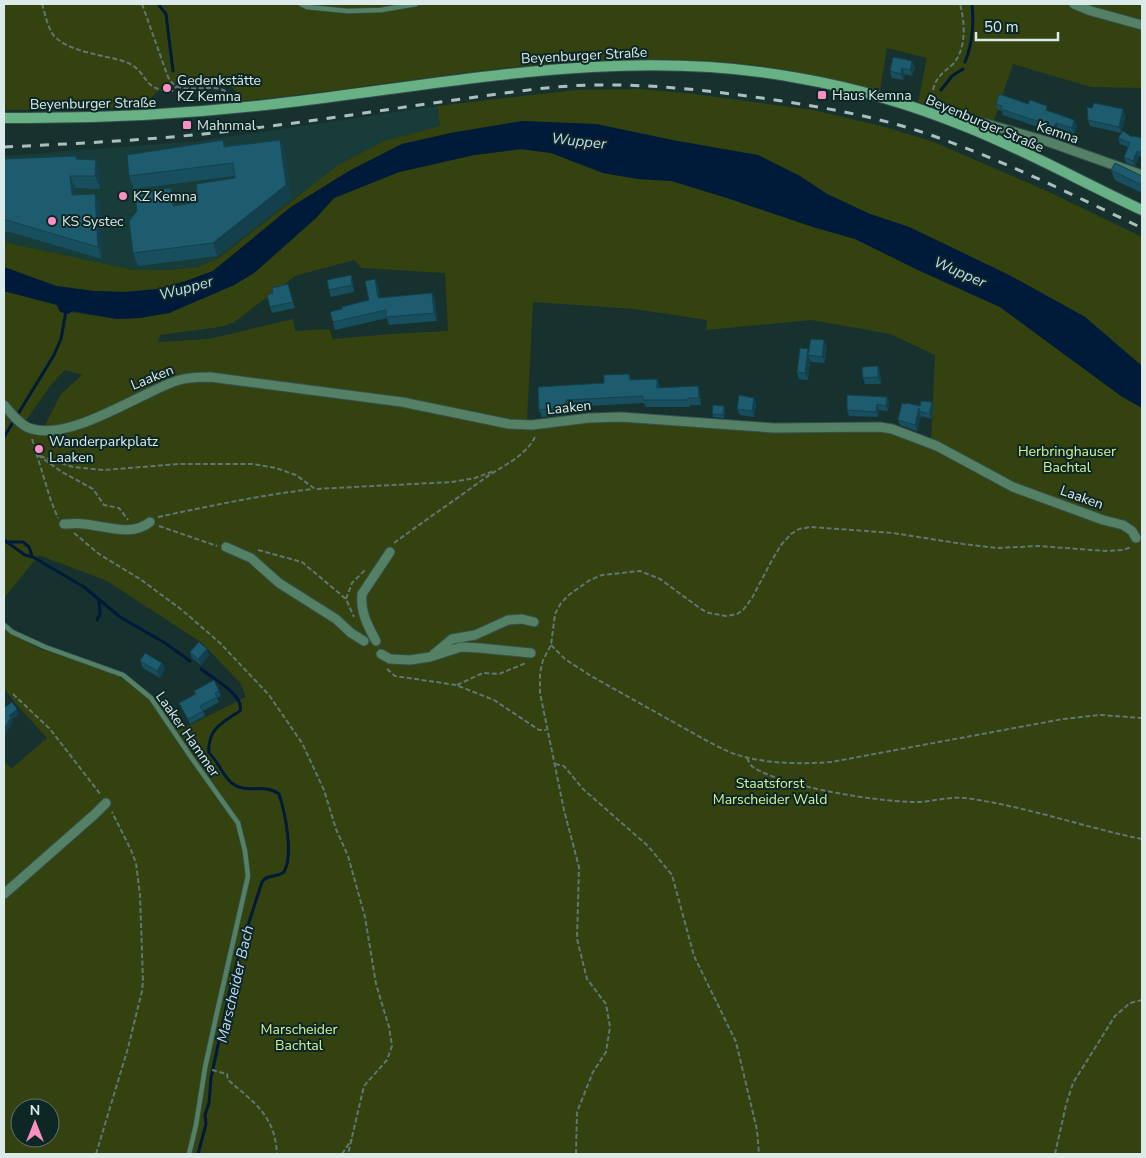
<svg xmlns="http://www.w3.org/2000/svg" width="1146" height="1158" font-family="'Nunito Sans',sans-serif">
<style>
.built{fill:#173c39}
.green{fill:#33420e;fill-rule:evenodd}
.water{fill:#001a39}
.lines{fill:none;stroke-linecap:round;stroke-linejoin:round}
.stream{stroke:#001a39;stroke-width:3}
.service-casing{stroke:#364f4d;stroke-width:6}
.minor-casing{stroke:#364f4d;stroke-width:11}
.secondary-casing{stroke:#364f4d;stroke-width:12}
.path{stroke:#607674;stroke-width:2;stroke-dasharray:5 2.5;stroke-linecap:butt}
.service{stroke:#548165;stroke-width:4.5}
.minor{stroke:#548165;stroke-width:9}
.secondary{stroke:#67b184;stroke-width:10}
.rail{stroke:#acbfbd;stroke-width:3;stroke-dasharray:9 9;stroke-linecap:butt}
.wall{fill:#184f5f}
.shaded-wall{fill:#14404d}
.building{fill:#1c5c6e;stroke:#14404d}
.poi-dot{fill:#fc8fc2;stroke:#0d2725;stroke-width:2}
.labels{text-anchor:middle;stroke-width:4;stroke-linejoin:round;paint-order:stroke}
.street-label{font-size:14px;fill:#dbebe9;stroke:#0d2725}
.poi-label{font-size:14px;fill:#dbebe9;stroke:#0d2725;text-anchor:start}
.park-label{font-size:14px;fill:#d5f29a;stroke:#0d2725}
.water-label{font-size:15px;font-style:italic;fill:#c3daf6;stroke:#0d2725}
</style>
<rect width="100%" height="100%" fill="#17312f"/>
<polygon class="built" points="437,106 440,126 384,141 338,165 220,257 198,267 167,270 134,270 4,242 4,156 199,141"/>
<g class="green">
<path d="M4 4H1142V88L1091 87 1013 64 993 123 971 116 964 117 918 102 927 58 887 48 880 91C853 85 826 78 799 72 747 62 692 59 640 59 507 60 374 89 241 101 238 94 235 89 229 85 214 78 184 83 167 83L140 108 4 110Z"/>
<polygon points="640,89 694,94 813,110 885,127 934,142 1051,193 1142,237 1142,366 1085,317 1009,275 909,227 870,214 827,194 800,176 672,140 596,124 402,144 349,171 291,207 213,271 186,281 158,289 125,292 94,291 56,286 4,267 4,242 134,270 167,270 198,267 220,257 338,165 384,141 440,126 437,106 549,93 576,90"/>
<path d="M521 149 551 153 603 173 638 179 671 181 727 198 813 227 855 239 918 270 1000 307 1121 396 1142 408V1154H4V761L11 769 47 738 15 703 4 688V628L11 634 40 649 116 674 166 712 180 730 246 697 241 684 202 643 107 581 39 555 4 598V291L57 305 70 312 117 319 139 318 169 313 234 285 254 273 316 218 334 198 399 172 474 155ZM354 260 362 268 445 273 448 331 391 334 333 339 329 329 295 331 293 319 209 339 158 342 160 335 220 327 233 323 295 276ZM533 302 634 309 707 320 706 330 811 320 890 334 935 355 931 444 883 428 711 425 620 417 527 421ZM65 370 82 375 61 394 43 429H26L23 420 27 419 50 386ZM20 1108H50V1138H20Z"/>
</g>
<polygon class="water" points="522,121 596,124 672,140 758,155 800,176 827,194 870,214 909,227 1009,275 1085,317 1142,366 1142,408 1121,396 1000,307 918,270 855,239 813,227 727,198 672,181 638,179 603,173 551,153 521,149 474,155 399,172 334,198 316,218 254,273 234,285 169,313 139,318 117,319 72,311 69,314 60,312 57,305 4,291 4,267 56,286 94,291 125,292 158,289 186,281 213,271 291,207 349,171 402,144 450,133"/>
<g class="lines">
<g class="stream">
<polyline points="158,4 166,14 173,71"/>
<path d="M965 62C973 43 974 24 972 4"/>
<polyline points="941,90 952,76 963,69"/>
<polyline points="4,437 54,355 61,339 66,311"/>
<polyline points="4,540 25,555 33,557 84,587 120,617 165,643 190,661"/>
<polyline points="7,542 23,542 29,547 32,556"/>
<polyline points="97,620 100,614 99,600"/>
<path d="M198 1154 206 1124 205 1115 209 1103 211 1078 230 989 240 950 262 882C267 874 276 878 284 872 294 855 285 812 279 794 266 783 246 794 233 784 223 777 219 762 209 753 207 730 222 722 240 711 245 695 212 678 201 669"/>
</g>
<g class="service-casing">
<g id="service">
<polyline points="301,4 307,7 348,11 381,10 416,4"/>
<polyline points="4,625 12,632 45,647 123,675 151,698 191,757 238,823 245,851 248,876 216,1017 205,1068 196,1125 189,1154"/>
</g>
</g>
<g class="minor-casing">
<g id="minor">
<polyline points="1074,4 1091,11 1142,25"/>
<polyline points="969,128 973,120 1049,142 1142,175"/>
<path d="M4 405C11 413 19 424 29 428 68 443 138 394 176 381 187 377 199 377 210 377L402 402 509 424 532 425 589 418 621 417 774 428 880 427 892 429 937 446 1013 487 1103 520 1123 525 1132 531 1136 538"/>
<path d="M64 524C71 524 78 523 84 524 106 526 132 537 150 522"/>
<polyline points="226,547 251,558 279,583 336,619 351,633 364,641"/>
<path d="M376 641C368 626 360 612 362 594L390 552"/>
<polyline points="381,654 390,659 410,660 430,657 461,647 480,648 531,653"/>
<polyline points="434,654 452,639 475,635 508,620 522,619 534,622"/>
<polyline points="4,894 95,814 106,803"/>
</g>
</g>
<g class="secondary-casing">
<path id="secondary" d="M4 118C100 119 195 114 291 102 459 82 629 46 798 78 856 88 913 105 967 127 1027 151 1084 183 1142 210"/>
</g>
<g class="path">
<path d="M42 4C45 13 47 25 52 33 64 52 106 55 126 62 149 71 141 91 172 91L177 86"/>
<path d="M142 4 168 77C170 81 173 84 176 86 193 94 223 79 233 99"/>
<path d="M933 90C936 77 943 73 952 65 967 50 965 22 960 4"/>
<polyline points="32,439 51,501 58,518"/>
<polyline points="38,455 62,472 93,489 104,505 119,508 128,520"/>
<polyline points="40,456 73,467 104,470 179,464 253,464 276,468 296,475 315,489 452,482 475,478 494,471"/>
<path d="M158 517C210 506 261 495 313 489"/>
<polyline points="159,526 217,546"/>
<polyline points="74,533 99,554 140,579 182,610 220,643 269,695 302,743 324,790 336,829 348,856 358,892 365,917 376,984 389,1027 392,1046 387,1060 364,1086 348,1154"/>
<path d="M394 543C424 521 455 500 485 478 502 466 525 457 535 437"/>
<polyline points="258,550 302,562 346,599 354,617"/>
<polyline points="346,599 352,583 365,570"/>
<path d="M551 645 565 659 591 676 709 742C721 748 732 754 745 757 772 764 803 764 831 762L1063 719 1100 715 1142 718"/>
<polyline points="387,669 395,676 456,685 494,700 539,730 546,730"/>
<polyline points="457,685 483,673 499,674 526,663"/>
<polyline points="13,694 50,729 101,795"/>
<path d="M747 758C749 762 750 765 753 767 783 787 875 801 912 802 929 803 947 796 965 798 1025 806 1083 827 1142 839"/>
<polyline points="555,764 564,766 583,789 648,846 672,875 694,956 736,1042 757,1130 759,1154"/>
<path d="M212 1070 227 1074 228 1080C255 1103 275 1116 277 1154"/>
<polyline points="96,1154 128,1048 142,991 143,981 140,895 136,863 131,850 112,812"/>
<polyline points="342,1154 352,1139"/>
<polyline points="576,1154 577,1112 593,1072 606,1052 610,1027 606,1004 587,979 577,939 579,867 564,810 540,693 540,673 543,660 551,645 555,614 561,603 570,594 590,580 602,575 640,571 660,579 701,609 709,613 726,616 737,614 743,610 752,598 771,562 781,545 791,534 799,529 811,527 893,533 963,544 997,548 1039,546 1105,551 1123,550 1131,547"/>
<polyline points="1055,1154 1066,1105 1073,1083 1115,1016 1130,1003 1142,1000"/>
</g>
<use href="#service" class="service"/>
<use href="#minor" class="minor"/>
<use href="#secondary" class="secondary"/>
<path class="rail" d="M4 147C88 143 172 139 255 128 329 119 402 107 476 97 520 91 565 84 610 85 661 85 711 91 762 98 822 107 882 117 939 138 1009 163 1075 196 1142 228"/>
</g>
<g class="wall">
<polygon points="912,61 915,68 912,76 905,74 903,80 892,78 890,71"/>
<polygon points="996,104 1049,111 1074,120 1077,126 1074,134 1058,128 1056,133 1003,115 1002,111 998,110"/>
<polygon points="1092,108 1123,109 1125,116 1121,133 1090,126 1088,120"/>
<polygon points="1132,137 1142,138 1142,157 1139,156 1135,166 1126,163 1124,157 1128,147 1120,144 1118,138"/>
<polygon points="223,140 225,146 280,140 285,153 291,198 217,256 138,266 133,253 171,188 175,200 176,205 198,202 235,178 234,176 134,189 129,176"/>
<polygon points="4,159 77,159 100,173 100,189 75,188 75,195 95,194 100,206 102,259 10,232 4,232"/>
<polygon points="1111,170 1142,176 1142,193 1115,180"/>
<polygon points="351,275 353,282 354,292 331,297 329,290"/>
<polygon points="375,279 378,287 380,298 432,293 435,301 437,321 389,325 387,318 335,330 333,322 342,309 369,300"/>
<polygon points="288,284 295,308 272,313 270,307 273,293"/>
<polygon points="827,347 825,363 811,362 810,359 808,380 799,379 797,372 809,351"/>
<polygon points="878,366 880,373 881,384 865,384 863,378"/>
<polygon points="629,374 631,380 657,379 660,388 698,386 700,393 701,405 690,405 690,407 646,407 644,403 568,407 568,414 542,417 539,410 604,383"/>
<polygon points="887,397 889,402 888,411 879,410 878,417 849,416 847,410"/>
<polygon points="756,404 754,417 740,415 737,409"/>
<polygon points="906,404 934,408 931,419 921,416 917,431 900,425 898,420"/>
<polygon points="725,409 724,418 713,417 712,414"/>
<polygon points="190,652 209,655 201,665 192,658"/>
<polygon points="140,661 162,663 165,669 160,678 143,668"/>
<polygon points="194,691 219,691 221,696 217,698 219,702 203,711 205,716 190,724 179,703 195,694"/>
</g>
<g class="shaded-wall">
<polygon points="912,61 915,68 912,76 910,70"/>
<polygon points="902,68 905,74 903,80 901,74"/>
<polygon points="1123,109 1125,116 1121,133 1119,127"/>
<polygon points="1074,120 1077,126 1074,134 1072,128"/>
<polygon points="1056,123 1058,128 1056,133 1054,127"/>
<polygon points="280,140 285,153 291,198 217,256 213,243"/>
<polygon points="1137,151 1139,156 1135,166 1133,161"/>
<polygon points="96,160 100,173 100,189 95,176"/>
<polygon points="70,176 75,188 76,208 72,195"/>
<polygon points="171,188 175,200 178,219 173,206"/>
<polygon points="95,194 100,206 102,259 98,247"/>
<polygon points="351,275 353,282 354,292 352,285"/>
<polygon points="375,279 378,287 381,306 378,298"/>
<polygon points="432,293 435,301 437,321 434,313"/>
<polygon points="824,340 827,347 825,363 822,357"/>
<polygon points="808,349 810,355 808,355 810,359 808,380 805,373"/>
<polygon points="878,366 880,373 881,384 878,377"/>
<polygon points="657,379 659,386 660,395 657,388"/>
<polygon points="698,386 700,393 701,405 699,398"/>
<polygon points="887,397 889,402 888,411 886,406"/>
<polygon points="754,398 756,404 754,417 752,411"/>
<polygon points="566,400 568,407 568,414 566,407"/>
<polygon points="932,402 934,408 931,419 929,414"/>
<polygon points="877,404 879,410 878,417 876,412"/>
<polygon points="724,406 725,409 724,418 723,415"/>
<polygon points="919,411 921,416 917,431 915,425"/>
<polygon points="207,649 209,655 201,665 198,659"/>
<polygon points="162,663 165,669 160,678 157,671"/>
<polygon points="17,709 19,714 12,720 13,722 5,735 4,729 9,716"/>
</g>
<g class="building">
<polygon points="893,57 912,61 910,70 902,68 901,74 890,71"/>
<polygon points="999,94 1028,104 1030,100 1047,106 1046,110 1074,120 1072,128 1056,123 1054,127 1001,109 1002,106 996,104"/>
<polygon points="1094,103 1123,109 1119,127 1088,120 1087,107 1092,108"/>
<polygon points="1123,131 1132,137 1133,136 1142,138 1142,153 1137,151 1133,161 1124,157 1130,143 1118,138"/>
<polygon points="223,140 224,147 280,140 286,185 213,243 133,253 129,221 137,211 134,193 171,188 173,206 198,202 196,184 235,178 233,163 129,176 127,155"/>
<polygon points="76,156 76,159 96,160 95,176 70,176 72,195 95,194 98,247 6,220 4,220 4,159"/>
<polygon points="1115,163 1142,176 1142,185 1111,170"/>
<polygon points="351,275 352,285 329,290 327,280"/>
<polygon points="375,279 378,298 432,293 434,313 386,317 386,310 333,322 330,312 342,309 342,307 369,300 365,281"/>
<polygon points="288,284 293,302 270,307 267,295 273,293 272,288"/>
<polygon points="811,339 824,340 822,357 808,355"/>
<polygon points="800,348 808,349 805,373 797,372"/>
<polygon points="878,366 878,377 863,378 862,367"/>
<polygon points="629,374 629,380 657,379 657,388 698,386 699,398 688,398 688,400 643,400 643,396 566,400 566,407 539,410 538,387 604,383 604,375"/>
<polygon points="739,395 754,398 752,411 737,409"/>
<polygon points="847,395 887,397 886,406 877,404 876,412 847,410"/>
<polygon points="921,401 932,402 929,414 919,411 919,408 915,425 898,420 902,403 906,404 907,403 920,406"/>
<polygon points="713,405 724,406 723,415 712,414"/>
<polygon points="199,642 207,649 198,659 190,652"/>
<polygon points="145,653 162,663 157,671 140,661"/>
<polygon points="214,680 219,691 215,693 217,697 200,706 203,711 188,719 179,703 196,694 194,691"/>
<polygon points="12,702 17,709 9,716 11,717 4,729 4,708"/>
</g>
<g class="poi-dot">
<circle cx="167" cy="88" r="5"/>
<rect x="817" y="90" width="10" height="10" rx="2.5"/>
<rect x="182" y="120" width="10" height="10" rx="2.5"/>
<circle cx="123" cy="196" r="5"/>
<circle cx="52" cy="221" r="5"/>
<circle cx="39" cy="449" r="5"/>
</g>
<g class="labels">
<g class="street-label">
<text transform="translate(584 55) rotate(-3)" y="5">Beyenburger Straße</text>
<text transform="translate(93 103) rotate(-1)" y="5">Beyenburger Straße</text>
<text transform="translate(985 123) rotate(23)" y="5">Beyenburger Straße</text>
<text transform="translate(1058 132) rotate(19)" y="5">Kemna</text>
<text transform="translate(152 377) rotate(-22)" y="5">Laaken</text>
<text transform="translate(569 407) rotate(-6)" y="5">Laaken</text>
<text transform="translate(1082 497) rotate(20)" y="5">Laaken</text>
<text transform="translate(188 734) rotate(55)" y="5">Laaker Hammer</text>
</g>
<g class="poi-label">
<text x="177" y="85">Gedenkstätte<tspan x="177" dy="16">KZ Kemna</tspan></text>
<text x="832" y="100">Haus Kemna</text>
<text x="197" y="130">Mahnmal</text>
<text x="133" y="201">KZ Kemna</text>
<text x="62" y="226">KS Systec</text>
<text x="49" y="446">Wanderparkplatz<tspan x="49" dy="16">Laaken</tspan></text>
</g>
<g class="park-label">
<text x="1067" y="456">Herbringhauser<tspan x="1067" dy="16">Bachtal</tspan></text>
<text x="770" y="788">Staatsforst<tspan x="770" dy="16">Marscheider Wald</tspan></text>
<text x="299" y="1034">Marscheider<tspan x="299" dy="16">Bachtal</tspan></text>
</g>
<g class="water-label">
<text transform="translate(579 141) rotate(6)" y="5">Wupper</text>
<text transform="translate(960 272) rotate(24)" y="5">Wupper</text>
<text transform="translate(186 288) rotate(-15)" y="5">Wupper</text>
<text transform="translate(235 984) rotate(-77)" y="5">Marscheider Bach</text>
</g>
</g>
<rect width="1146" height="1158" fill="none" stroke="#dbebe9" stroke-width="10"/>
<g transform="translate(35 1123)"><circle r="24" fill="#0d2725" stroke="#5f7573"/>
<path d="M0-4L9 19L0 12L-9 19Z" fill="#fc8fc2"/>
<text y="-8" font-size="14" font-weight="bold" text-anchor="middle" fill="#dbebe9">N</text>
</g>
<path d="M976 32v8h82v-8" fill="none" stroke="#dbebe9" stroke-width="2.5"/>
<text x="984" y="32" font-size="15" fill="#dbebe9" stroke="#0d2725" stroke-width="4" paint-order="stroke">50 m</text>
</svg>
